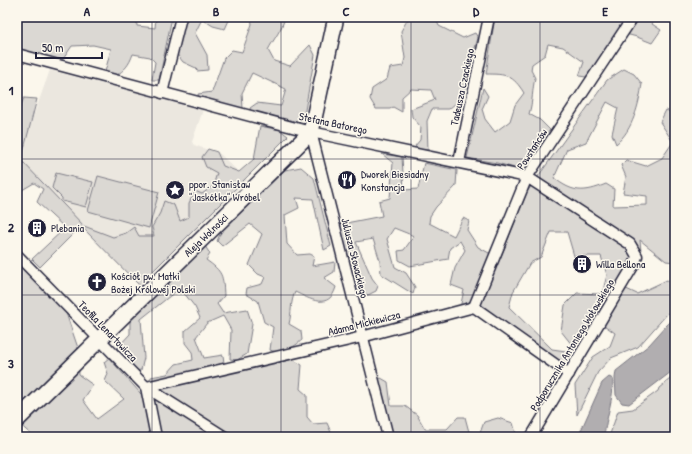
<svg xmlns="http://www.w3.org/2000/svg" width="692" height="454" font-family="'Patrick Hand',sans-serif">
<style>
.built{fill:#ebe7df}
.green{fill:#dbd8d3;stroke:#7e7d87}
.water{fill:#b1aeb0;stroke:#787681}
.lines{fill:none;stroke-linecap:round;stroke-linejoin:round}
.street-casing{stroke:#22223b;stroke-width:13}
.secondary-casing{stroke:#22223b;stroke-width:18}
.street{stroke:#fbf7ec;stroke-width:10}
.secondary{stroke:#fbf7ec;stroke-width:15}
.grid{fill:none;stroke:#22223b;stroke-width:1;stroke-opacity:0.55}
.labels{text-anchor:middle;stroke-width:3;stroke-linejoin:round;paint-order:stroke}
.street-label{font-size:11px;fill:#22223b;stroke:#fbf7ec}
.poi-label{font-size:11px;fill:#22223b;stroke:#fbf7ec;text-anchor:start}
.neatline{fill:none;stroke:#22223b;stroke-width:1.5}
.grid-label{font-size:13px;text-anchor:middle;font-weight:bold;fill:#22223b}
</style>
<rect width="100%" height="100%" fill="#fbf7ec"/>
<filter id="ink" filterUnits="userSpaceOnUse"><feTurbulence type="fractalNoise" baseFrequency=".025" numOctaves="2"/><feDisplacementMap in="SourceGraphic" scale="8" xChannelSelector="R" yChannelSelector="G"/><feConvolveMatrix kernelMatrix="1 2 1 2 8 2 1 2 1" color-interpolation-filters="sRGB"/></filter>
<g filter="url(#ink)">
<polygon class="built" points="50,70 203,110 192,142 194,145 220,154 247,180 139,285 17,161 17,147 23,133 28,131"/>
<g class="green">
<path d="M17 17H136L137 26 155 28 156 17H172L159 80H152L155 62 150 57 133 54C129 65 125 70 115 76L105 72 111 49 93 45 72 46 61 62 17 52Z"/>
<polygon points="185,17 229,17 230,18 225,29 213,26 202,19 195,33 207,55 208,70 197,71 196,68 183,62 176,53"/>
<path d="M251 17H285C283 28 273 40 268 50L274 61 290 66 310 45 315 55 305 110 299 124 251 113 250 108 257 103 281 106 286 89 252 73 242 93 243 109 199 99 198 94 212 92 224 58 232 50 242 52 252 24Z"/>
<polygon points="409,17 435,17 439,26 463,38 475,33 478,38 469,68 472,78 468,92 459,94 457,102 449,109 432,109 427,121 428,150 421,150 415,146 420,140 421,127 412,117 411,109 435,100 431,90 411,89 402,97 402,112 393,107 390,109 376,109 370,99 372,89 387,79 390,68 403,66 405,58 401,31"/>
<path d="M495 17H656L652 24 661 30 652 43 637 37 618 32 586 77 579 76 584 62 563 47 548 44 545 55 532 64 531 70 535 78C532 90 533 101 529 114L540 120 550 130 533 154 518 169 497 163 467 158 483 88 488 96 482 109 485 119 495 132 510 121 515 105 524 93C513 75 506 74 486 74Z"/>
<path d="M624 69 634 74 642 84C639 104 633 130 616 144L612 134 618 108 607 102 586 142 567 149 554 178C573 193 584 193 606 184L614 189 613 206 647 205V196L623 193 626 177 621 165 626 160 646 166 662 158 673 142 660 122 666 110 675 114V262L666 261 640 240 642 263 622 287 637 294 667 280 675 284V305L638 347 611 358 598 372 577 415 575 385 593 357 610 346 615 333 601 323 583 348 576 350 561 331 565 305 577 293 602 294 607 275 601 256H574L567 232H551L541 257 530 263 513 292 509 307 552 349 566 351 572 356 566 368 482 309 481 300 460 308 464 290 451 285 455 268 465 250 460 241 450 248 448 259 410 266 399 260 398 251 404 250 414 236 394 228 387 239 395 267 406 273 415 287 413 294 381 274 380 261 373 239 356 242 372 278 378 286 376 291 368 295 355 288 341 234V224L382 216 379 201 390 198 393 163 382 154 402 157 404 190 418 189 424 163 457 170 456 186 436 207 430 216 429 223 454 236 463 218 469 221 467 230 478 247 500 259 527 192 607 80Z"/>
<polygon points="24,98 37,99 21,160 84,226 113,237 126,233 134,227 139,236 154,236 152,227 160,213 164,201 174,205 180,221 189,217 189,203 195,191 202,194 213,186 217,173 206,167 202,157 208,149 217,152 223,166 239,172 254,159 260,126 280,130 288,136 139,285 81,226 40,267 32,259 65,228 37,202 43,189 34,183 17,193 17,115"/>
<path d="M301 167 314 178 331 246 324 250 313 199 296 198 299 208 285 215 287 244 297 255 310 254 314 256 312 266 335 262 334 272 324 278 336 287C329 311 310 299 295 292 290 303 292 312 289 324L301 331 302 340C294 347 282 355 270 350L273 327 264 322 258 301 246 294 247 288 262 284 265 277 258 274 249 265 262 234 250 224 222 246 217 241 221 232 285 170Z"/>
<polygon points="56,173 93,182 86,207 62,201 62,198 52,188"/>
<polygon points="98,176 159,192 149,228 88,211"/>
<path d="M205 246 210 254 206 260C223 272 223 275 224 296L217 304 223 313 247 309 252 324 247 354 237 360 230 359 231 330 223 316 207 323 196 337 204 358 223 355 224 363 150 382 151 377 167 374 176 364 193 360 192 352 185 343V331L200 318 195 307 180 288 141 319 144 358 141 370 135 371 124 358 117 348 130 334V319Z"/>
<polygon points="17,259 65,310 78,348 79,375 93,385 83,400 97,419 124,399 105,381 108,374 104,362 109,358 141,394 167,386 292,359 302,365 300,389 307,395 307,417 313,424 327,423 333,437 34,437 17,422"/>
<polygon points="675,375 675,437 609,437 618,411 633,409 658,391 659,388"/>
<polygon points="381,378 388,382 391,406 405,406 417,415 425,429 447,429 458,417 465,417 469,432 480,433 484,422 498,418 513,423 517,437 392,437 376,381"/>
</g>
<g class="water">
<polygon points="675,316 675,369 629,404 622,403 616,395 615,378 616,371 649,345"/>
<path d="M609 377 613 379C614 398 606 417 604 437H578L602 383Z"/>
</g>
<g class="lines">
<g class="street-casing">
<g id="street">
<polyline points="17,54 311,132 527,177 630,244 637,256 635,263 531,437"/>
<polyline points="162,93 181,17"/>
<polyline points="311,132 388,437"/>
<polyline points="459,162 489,17"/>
<polyline points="17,255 146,387 156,437"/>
<polyline points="474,307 527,177 633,17"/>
<polyline points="146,387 354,339 474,307 569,374"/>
<polyline points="146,387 225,437"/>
</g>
</g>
<g class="secondary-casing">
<polyline id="secondary" points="17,420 311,132 336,17"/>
</g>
<use href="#street" class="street"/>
<use href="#secondary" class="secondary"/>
</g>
</g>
<path class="grid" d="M152 17V437M281 17V437M411 17V437M540 17V437M17 159H675M17 295H675"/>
<defs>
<g id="restaurant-disc" transform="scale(1)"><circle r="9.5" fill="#22223b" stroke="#fbf7ec"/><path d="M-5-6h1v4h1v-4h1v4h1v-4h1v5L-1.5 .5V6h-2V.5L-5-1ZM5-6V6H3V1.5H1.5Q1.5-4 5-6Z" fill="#fff"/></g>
<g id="sight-disc" transform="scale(1)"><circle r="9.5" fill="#22223b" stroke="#fbf7ec"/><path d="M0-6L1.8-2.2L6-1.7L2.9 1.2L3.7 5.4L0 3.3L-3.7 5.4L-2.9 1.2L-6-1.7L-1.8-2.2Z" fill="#fff"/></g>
<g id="building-disc" transform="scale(1)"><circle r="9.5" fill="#22223b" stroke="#fbf7ec"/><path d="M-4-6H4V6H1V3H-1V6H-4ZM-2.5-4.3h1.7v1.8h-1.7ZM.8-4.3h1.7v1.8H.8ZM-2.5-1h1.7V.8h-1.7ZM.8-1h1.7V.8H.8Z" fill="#fff"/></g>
<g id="church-disc" transform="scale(1)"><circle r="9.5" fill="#22223b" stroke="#fbf7ec"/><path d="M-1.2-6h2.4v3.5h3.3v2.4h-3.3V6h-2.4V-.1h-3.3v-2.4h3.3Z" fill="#fff"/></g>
</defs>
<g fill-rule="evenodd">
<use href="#restaurant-disc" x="347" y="180"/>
<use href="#sight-disc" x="175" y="190"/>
<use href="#building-disc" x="37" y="228"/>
<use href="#building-disc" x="582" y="264"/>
<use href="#church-disc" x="97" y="282"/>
</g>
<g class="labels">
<g class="street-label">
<text transform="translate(462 87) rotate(-78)" y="4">Tadeusza Czackiego</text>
<text transform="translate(333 123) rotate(12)" y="4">Stefana Batorego</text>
<text transform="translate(532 149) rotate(-57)" y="4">Powstańców</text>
<text transform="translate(206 235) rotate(-44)" y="4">Aleja Wolności</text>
<text transform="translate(355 258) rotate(76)" y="4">Juliusza Słowackiego</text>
<text transform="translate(364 323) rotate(-14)" y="4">Adama Mickiewicza</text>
<text transform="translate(108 331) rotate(46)" y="4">Teofila Lenartowicza</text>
<text transform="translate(572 345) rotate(-59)" y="4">Podporucznika Antoniego Wołowskiego</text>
</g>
<g class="poi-label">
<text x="361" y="178">Dworek Biesiadny<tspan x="361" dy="13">Konstancja</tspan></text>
<text x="189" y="188">ppor. Stanisław<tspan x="189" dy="13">"Jaskółka" Wróbel</tspan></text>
<text x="51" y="232">Plebania</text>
<text x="596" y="268">Willa Bellona</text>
<text x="111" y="280">Kościół pw. Matki<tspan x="111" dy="13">Bożej Królowej Polski</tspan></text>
</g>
</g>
<rect width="692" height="454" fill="none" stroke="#fbf7ec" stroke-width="44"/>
<path d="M36 52v6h66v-6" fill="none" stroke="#22223b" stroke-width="2"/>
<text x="42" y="52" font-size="12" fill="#22223b" stroke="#fbf7ec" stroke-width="3" paint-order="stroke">50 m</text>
<rect x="22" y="22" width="648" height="410" class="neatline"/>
<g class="grid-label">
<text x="87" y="16">A</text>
<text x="216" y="16">B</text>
<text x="346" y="16">C</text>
<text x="476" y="16">D</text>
<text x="605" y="16">E</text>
<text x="11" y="95">1</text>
<text x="11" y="232">2</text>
<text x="11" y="368">3</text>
</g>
</svg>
